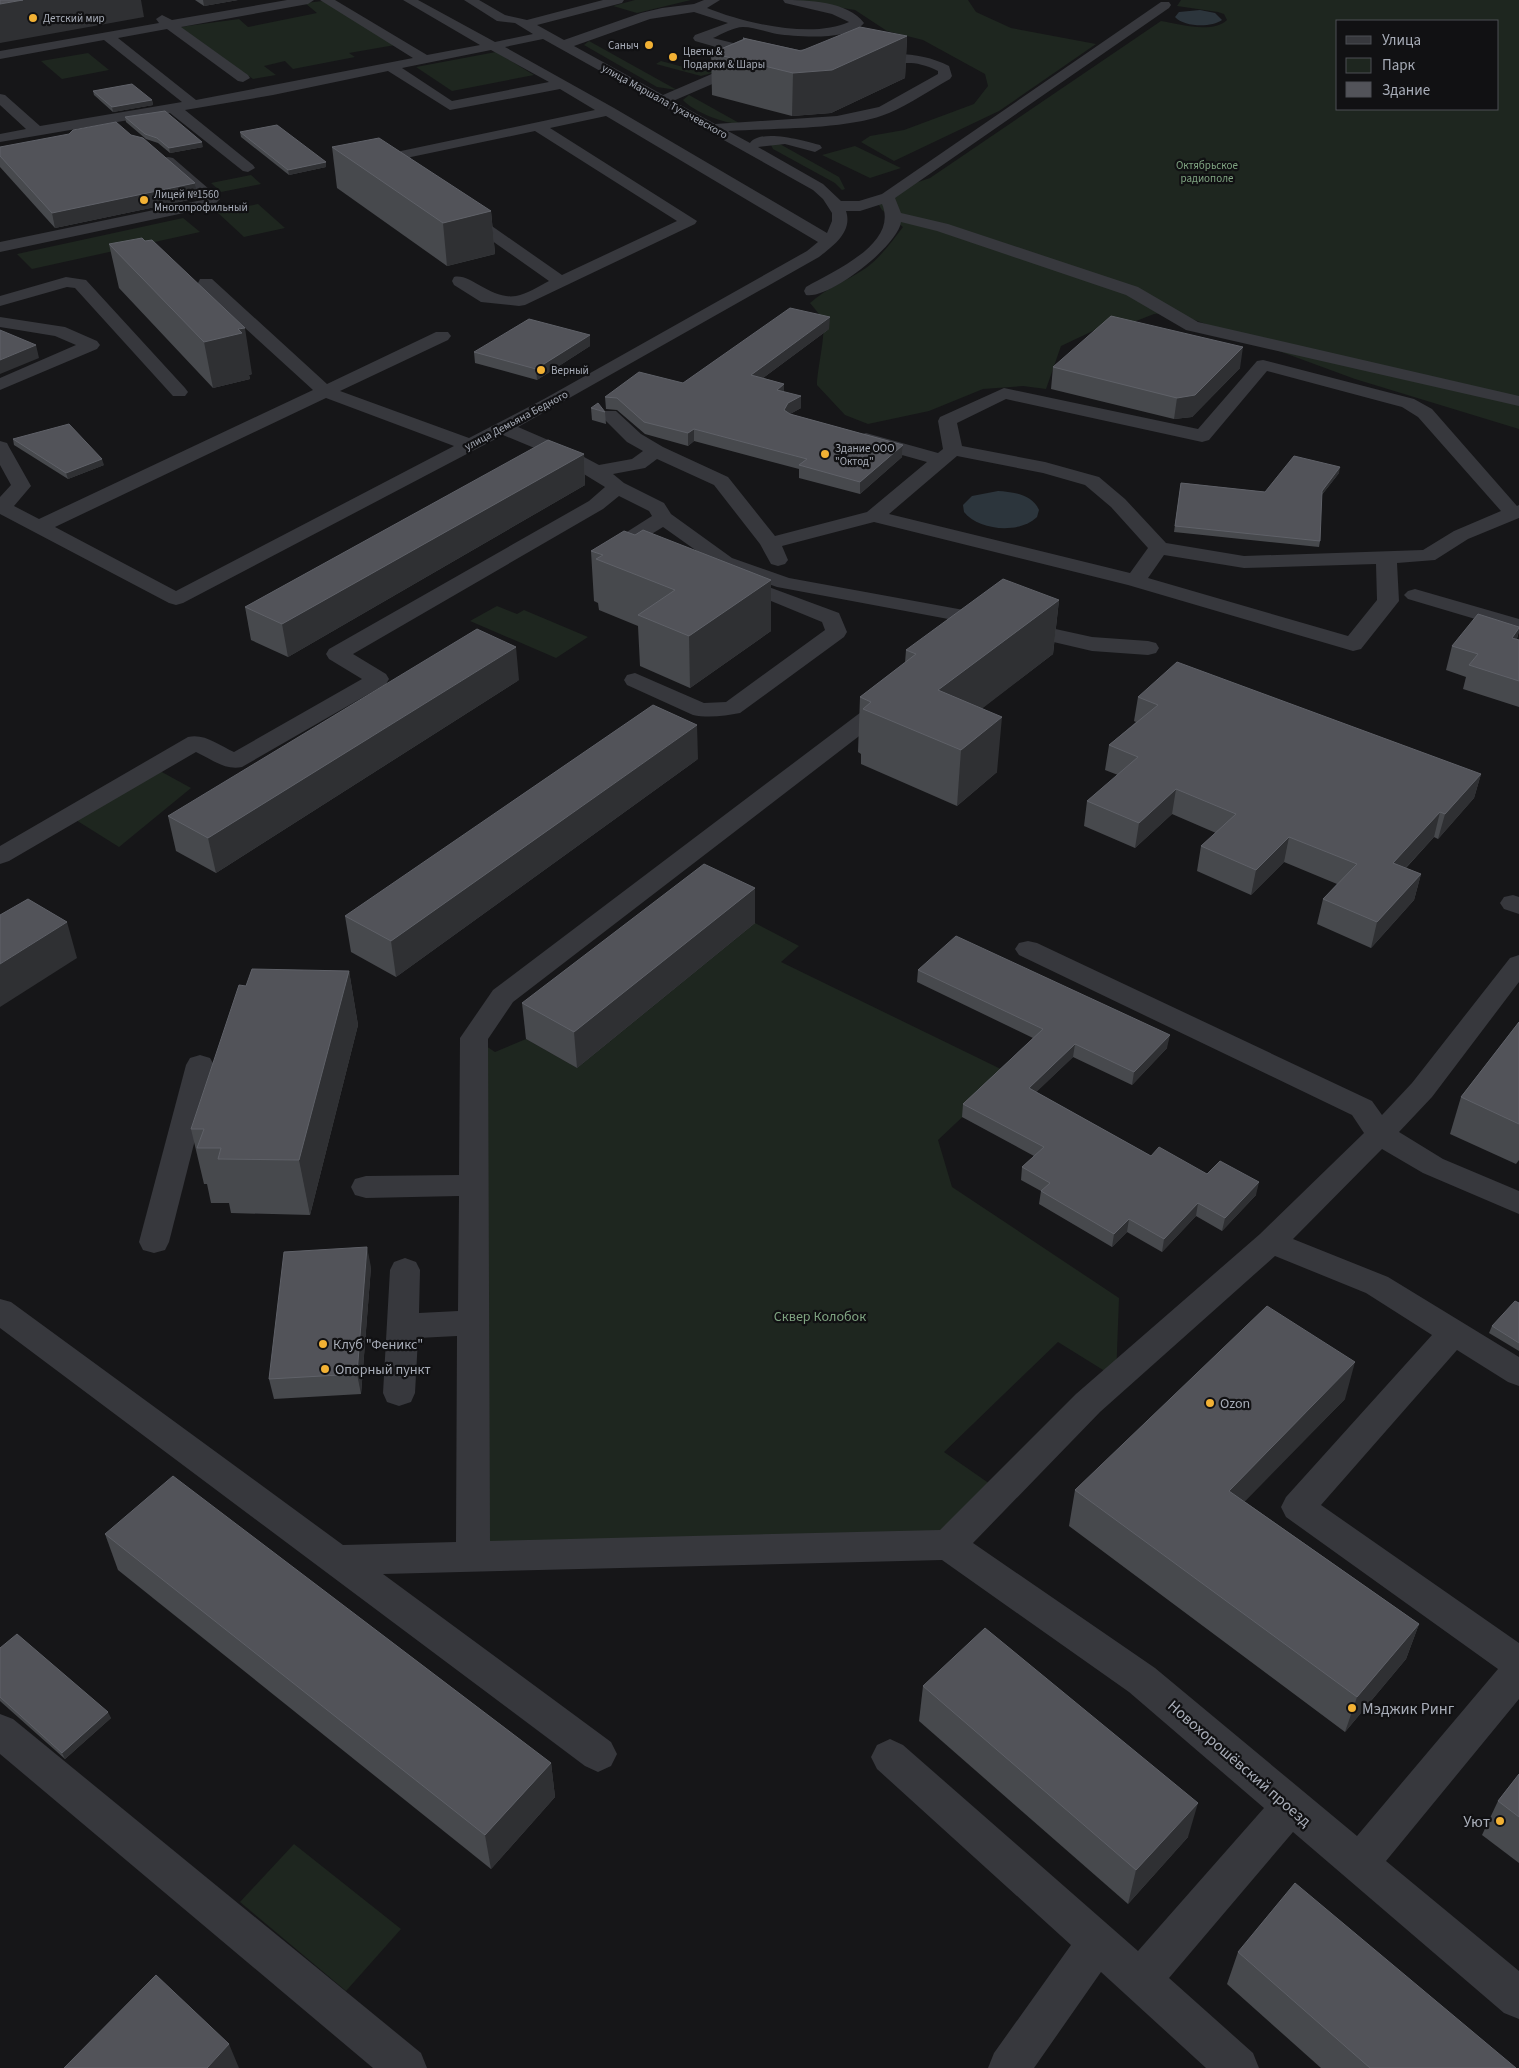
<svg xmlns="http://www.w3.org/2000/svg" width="1519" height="2068" font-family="'Source Sans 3',sans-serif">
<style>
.green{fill:#1e261f;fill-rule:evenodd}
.water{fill:#2c353c}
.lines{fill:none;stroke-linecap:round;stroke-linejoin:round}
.minor{fill:#37383d;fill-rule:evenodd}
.wall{fill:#47494d}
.shaded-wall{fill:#2f3033}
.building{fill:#525359;stroke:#5f6168}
.poi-dot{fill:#f2b134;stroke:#111113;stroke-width:2}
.labels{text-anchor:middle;stroke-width:4.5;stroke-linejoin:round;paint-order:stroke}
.far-poi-label{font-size:11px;fill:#a8adb8;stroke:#111113;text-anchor:start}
.far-street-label{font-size:11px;fill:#a8adb8;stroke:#111113}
.far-park-label{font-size:11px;fill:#7fa381;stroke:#111113}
.park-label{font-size:14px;fill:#7fa381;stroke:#111113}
.poi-label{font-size:14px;fill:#a8adb8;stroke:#111113;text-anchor:start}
.near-poi-label{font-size:16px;fill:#a8adb8;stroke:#111113;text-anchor:start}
.near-street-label{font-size:16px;fill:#a8adb8;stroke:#111113}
</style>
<rect width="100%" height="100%" fill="#161618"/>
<g class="green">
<polygon points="635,0 691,0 637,13 613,6"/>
<polygon points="794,0 968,0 976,12 1011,28 1096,44 999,111 894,161 861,142 870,136 904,130 974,104 988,86 985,74 923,40 887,31 855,10"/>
<path d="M1181 0H1519V429L1355 379 1173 312 1154 314 1131 323 1099 328 1061 346 1046 389 1023 386 983 389 929 411 868 424 845 415 817 385C817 368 827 332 822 319 819 313 814 308 810 303 828 287 847 281 866 268 881 257 892 241 903 227L882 210 874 197 930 178 1161 21C1179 24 1212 34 1227 20L1224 14 1218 12 1177 6ZM1338 21H1498V109H1338Z"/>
<polygon points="323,1 395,45 349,53 355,57 293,69 285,61 264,66 276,75 253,79 180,27 239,19 248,27 317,13 305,3"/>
<polygon points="589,41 677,90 657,87 584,45"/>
<polygon points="496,52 534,75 452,91 416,67"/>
<polygon points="88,53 109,70 62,79 41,61"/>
<polygon points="661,61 702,72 707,70 716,72 701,76 656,64"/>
<path d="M689 95 741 124C724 124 694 112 683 100Z"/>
<polygon points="778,143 839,177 845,189 842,190 835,183 773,149 771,145"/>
<polygon points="855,146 901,168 870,178 822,155"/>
<polygon points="251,175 261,184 221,192 211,183"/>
<polygon points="258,204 285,228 244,237 217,212"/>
<polygon points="183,218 200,232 32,269 17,254"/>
<polygon points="497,606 517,614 524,610 588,637 556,658 470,621"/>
<polygon points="160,771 191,788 119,847 76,820"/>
<polygon points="755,923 799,946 781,962 1009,1073 938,1140 952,1187 1119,1298 1116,1378 1058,1342 944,1452 1000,1491 948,1545 474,1558 474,1038 495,1052 526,1039 577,1068"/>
<polygon points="294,1844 401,1929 346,1991 240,1902"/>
</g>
<g class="water">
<path d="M1200 10 1215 13 1222 20C1211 28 1184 27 1175 17L1179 12Z"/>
<path d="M998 491C1013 492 1032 494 1039 510L1037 517C1020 534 979 531 964 512L963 505 972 496Z"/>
</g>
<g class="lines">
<g class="minor">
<path d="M287 0H314L308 4 181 27 248 75 250 78 243 82 238 81 167 29 118 38 196 100 413 58 320 0H335L427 55 480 45 403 0H418L495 42 533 34 515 23 497 21 464 0H479L505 15 527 20 603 0H624L622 3 537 25 564 40 641 13 662 8 694 4 704 0H720L707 8C744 23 812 39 849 22L832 14 785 3 783 0C807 0 848 1 864 23 849 41 799 37 777 34 766 32 754 27 743 27 734 27 722 34 713 38L757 49 766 56 761 63 673 101 715 124 837 116 879 107 938 74V71C908 56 898 67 870 65 865 65 866 64 863 61L865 58C894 51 923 53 949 66L952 76 950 79C930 90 910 104 889 113 850 130 773 128 728 131L750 143C761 128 805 141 820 145L822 148 815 152 785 144 758 147 823 184 841 201H859L882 194 1161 2H1169L1171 5 1169 8 895 198 901 213 948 224 1138 287 1198 322 1519 396V406L1186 330 1126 295 937 231 901 222C898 246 828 300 806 295L804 291 806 287C833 271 899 244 882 204L860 211H846C853 232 833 246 819 257L518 427 569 449 599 465 632 459 643 451 627 442 600 415 602 411H616L641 434 663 447 728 477 775 536 867 512 927 462 859 443 857 439 859 435 866 433 938 453 943 449 938 421 940 417 1004 388 1198 429 1257 361 1263 360 1414 399 1432 409 1517 506 1519 505V518L1468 539 1435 560 1397 563 1399 601 1361 649 1353 651 1128 585 874 522 782 546 788 560 785 564 778 566 771 564 760 544 714 485 657 459 645 468 613 474 624 483 664 503 671 514 732 558 789 578 991 615 999 616 1002 621 999 626 991 627 777 587 718 566 663 527 645 538 656 543 659 547 656 551C645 554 626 549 619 539L622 535 652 516 649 511 619 496 603 509 353 654 386 674 389 679 386 684 242 767C226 771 211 759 196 752L9 861 0 864V846L188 737C204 733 219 745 234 752L362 679 329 659 326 654 329 649 589 501 605 487 556 457 503 435 183 603 176 605 169 603 0 514V497L11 485 0 465V441L7 443 9 447 31 486 14 506 39 519 313 390 200 287 198 283 200 279H212L327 384 436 332H448L451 336 448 340 340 391 469 438 544 399 807 251 818 242 606 116 550 128 697 221 695 224 525 305 519 306 481 302 454 285 452 281 454 277C471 273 490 300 516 296 527 294 539 286 549 281L457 216 455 213 457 210H469L562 275 677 221 535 131 411 157 403 163 420 176 412 181 407 179 386 163 401 151 595 110 560 89 450 110 388 71 273 95 185 110 253 165 255 168 248 172 243 171 170 113 0 142V134L26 129 0 105V94L5 95 40 126 182 102 104 40 0 59V51L159 23 156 19 162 15 172 20ZM694 12 728 23 695 35 693 38 695 41 751 57 663 95 574 46 650 19ZM543 39 813 190 823 199 832 213V221L827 233 614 108 505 47ZM491 50 549 82 452 101 402 68ZM1267 371 1402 407 1418 417 1501 511 1454 531 1423 550 1244 556 1166 543 1125 499 1099 477 1045 462 962 446 957 423 1006 399 1202 442 1209 440ZM326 398 454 446 176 591 55 527ZM957 456 1043 473 1085 485 1111 507 1148 548 1130 573 889 514ZM1164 555 1244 568 1376 564 1377 600 1348 636 1148 578Z"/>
<polygon points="168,157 173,158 217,196 220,199 212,207 0,252 0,242 202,200 163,164 161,161 163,158"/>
<polygon points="66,277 86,280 185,388 188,392 185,396 173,396 75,288 67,287 0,306 0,296"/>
<polygon points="0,317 65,327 97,341 100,345 97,349 0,390 0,378 76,345 55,336 0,327"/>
<path d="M766 586 839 613 847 632 844 637 740 713C726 716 707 718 693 715L627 685 624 680 627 675 635 673 704 703 726 702 825 630 822 622 759 596 755 592 759 588Z"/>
<polygon points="1415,589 1519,619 1519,632 1408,599 1404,595 1408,591"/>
<polygon points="1019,621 1092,637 1148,641 1156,643 1159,648 1156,653 1148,655 1092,651 1011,632 1008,627 1011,622"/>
<path d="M889 695 897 697 900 702 897 707 513 1002 488 1039 490 1541 940 1530 1076 1394 1260 1234 1364 1133 1352 1115 1019 955 1015 949 1019 943 1028 941 1037 943 1372 1101 1382 1115 1412 1083 1510 958 1519 955V982L1432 1097 1399 1132 1443 1159 1519 1191V1214L1423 1173 1382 1149 1293 1239 1388 1277 1519 1357V1386L1508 1382 1457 1350 1321 1505 1519 1643V1699L1386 1861 1519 1971V2019L1504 2013 1293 1832 1169 1978 1253 2053 1259 2068H1206L1101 1972 1034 2068H988L994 2053 1071 1945 877 1769 871 1757 877 1745 890 1739 903 1745 1138 1951 1264 1808 1129 1692 942 1560 383 1574 611 1742 617 1754 611 1766 598 1772 585 1766 0 1328V1299L11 1302 343 1545 456 1542 457 1336 418 1338 415 1393 411 1402 399 1406 387 1402 383 1393 390 1270 394 1262 405 1258 416 1262 420 1270 419 1313 458 1311 459 1196 366 1198 355 1195 351 1187 355 1179 366 1176 459 1175 460 1038 493 990 881 697ZM1275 1256 1366 1293 1432 1335 1286 1497 1281 1507 1286 1517 1498 1669 1357 1836 1155 1668 973 1543 1100 1412Z"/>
<polygon points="1513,895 1519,897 1519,914 1504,909 1500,903 1504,897"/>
<polygon points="200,1055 210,1058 214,1065 169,1242 165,1250 154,1253 143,1250 139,1242 186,1065 190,1058"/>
<polygon points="0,1714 13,1719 421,2053 427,2068 373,2068 0,1754"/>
</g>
</g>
<g class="wall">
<polygon points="195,0 238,0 204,6"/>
<polygon points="907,36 905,78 831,113 792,116 712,95 711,53 743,39 743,38 799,50"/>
<polygon points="93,91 152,100 153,105 113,112 94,95"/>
<polygon points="125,117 203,147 170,153 158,143 146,139 126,122"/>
<polygon points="240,132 326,162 326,167 289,175 241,137"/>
<polygon points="131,135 195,183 198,198 55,228 0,167 0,147"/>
<polygon points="332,147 491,211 495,254 447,266 337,188"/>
<polygon points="109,244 252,374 249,375 250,379 213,388 119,288"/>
<polygon points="829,329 763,378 784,384 784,392 801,408 790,414 903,445 902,457 860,494 799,478 799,469 694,441 688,446 645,434 617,410 606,409 605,397 683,383"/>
<polygon points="590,346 537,380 475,363 474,352"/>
<polygon points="1053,367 1240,368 1192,417 1174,419 1051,389"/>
<polygon points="591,408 605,412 606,424 592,420"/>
<polygon points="13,439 104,465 68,479 14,445"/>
<polygon points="584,454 585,485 288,657 251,640 245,607"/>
<polygon points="1339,473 1321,496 1320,541 1319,547 1174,532 1181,483 1265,492"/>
<polygon points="635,535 771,580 771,631 690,688 640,666 638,626 599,610 598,603 594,601 591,551"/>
<polygon points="1059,600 1053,654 982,708 997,772 957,806 861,764 861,754 858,752 860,697 905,663 906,650"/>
<polygon points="1519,627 1519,631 1517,639 1519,640 1519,707 1463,689 1466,677 1446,670 1452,646"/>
<polygon points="519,680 216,873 176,851 168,816"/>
<polygon points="1138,697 1481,774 1474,798 1438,839 1434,837 1406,868 1421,874 1414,900 1371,948 1317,924 1323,899 1337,884 1284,862 1251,895 1197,871 1201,846 1216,833 1172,814 1135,848 1084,826 1087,801 1118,775 1105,770 1109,745 1136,722 1134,721"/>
<polygon points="698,759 396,977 351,952 345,916"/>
<polygon points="755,888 755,923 577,1068 526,1039 522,1003"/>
<polygon points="918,970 1167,1048 1132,1085 1073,1057 1036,1092 1151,1156 1207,1174 1256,1195 1222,1231 1196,1216 1162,1252 1127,1232 1112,1247 1039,1204 1041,1191 1021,1180 1022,1167 1034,1156 962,1117 963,1104 1033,1038 917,982"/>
<polygon points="349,971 358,1025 310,1215 231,1213 229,1203 211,1203 207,1184 204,1184 191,1129 246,986"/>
<polygon points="1519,1022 1519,1160 1516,1164 1450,1134 1461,1097"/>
<polygon points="371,1267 361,1394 274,1399 269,1379"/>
<polygon points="1519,1303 1519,1351 1489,1333 1492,1326"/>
<polygon points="1345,1399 1244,1501 1419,1624 1406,1659 1345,1732 1069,1526 1075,1490"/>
<polygon points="105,1534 551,1763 555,1797 491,1869 118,1570"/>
<polygon points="0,1648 111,1718 65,1759 0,1701"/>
<polygon points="923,1686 1188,1837 1128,1904 919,1721"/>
<polygon points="1519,1774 1519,1863 1482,1835 1498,1801"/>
<polygon points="1238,1952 1516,2068 1321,2068 1227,1984"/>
</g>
<g class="shaded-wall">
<polygon points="23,0 141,0 144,17 0,43 0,4"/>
<polygon points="203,0 238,0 204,6"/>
<polygon points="907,36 905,78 831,113 792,116 793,73"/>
<polygon points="152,100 153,105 113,112 112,107"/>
<polygon points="202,142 203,147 170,153 169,148"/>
<polygon points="326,162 326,167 289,175 288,170"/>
<polygon points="195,183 198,198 55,228 52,213"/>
<polygon points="491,211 495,254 447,266 443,223"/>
<polygon points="830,317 829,329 751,387 751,375"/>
<polygon points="245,328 252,374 249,375 250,379 213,388 204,342 238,329"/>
<polygon points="590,335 590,346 537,380 536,369"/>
<polygon points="36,345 39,358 0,374 0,360"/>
<polygon points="1243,347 1240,368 1192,417 1174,419 1177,398"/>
<polygon points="784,384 784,395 777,390"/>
<polygon points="801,396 801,408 788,415 784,410 788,403"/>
<polygon points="694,429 694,441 688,446 688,433"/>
<polygon points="903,445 902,457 860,494 860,482"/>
<polygon points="584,454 585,485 288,657 282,624"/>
<polygon points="102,459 104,465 68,479 66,473"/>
<polygon points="1340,467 1339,473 1320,497 1322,491"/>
<polygon points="771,580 771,631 690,688 689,636"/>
<polygon points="1059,600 1053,654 940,741 938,690"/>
<polygon points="1519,628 1519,631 1513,651 1512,638"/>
<polygon points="516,647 519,680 216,873 208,838"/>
<polygon points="1002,717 997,772 957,806 961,750"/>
<polygon points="697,725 698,759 396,977 391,941"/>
<polygon points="1481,774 1474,798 1438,839 1445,814"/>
<polygon points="1176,789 1172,814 1135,848 1139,823"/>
<polygon points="1440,812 1434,837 1387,888 1393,863"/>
<polygon points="1289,837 1284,862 1251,895 1256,870"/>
<polygon points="1421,874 1414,900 1371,948 1377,922"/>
<polygon points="755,888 755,923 577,1068 574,1032"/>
<polygon points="67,922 77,958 0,1007 0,964"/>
<polygon points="349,971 358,1025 310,1215 299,1160"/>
<polygon points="1170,1035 1167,1048 1132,1085 1134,1072"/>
<polygon points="1075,1044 1073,1057 1027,1101 1029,1088"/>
<polygon points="1259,1182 1256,1195 1222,1231 1225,1218"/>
<polygon points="1198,1203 1196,1216 1162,1252 1164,1239"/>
<polygon points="1129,1219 1127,1232 1112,1247 1114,1234"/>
<polygon points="367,1247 371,1267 361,1394 357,1374"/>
<polygon points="1355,1362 1345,1399 1220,1527 1229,1491"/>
<polygon points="1419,1624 1406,1659 1345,1732 1357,1697"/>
<polygon points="108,1712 111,1718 65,1759 62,1753"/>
<polygon points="551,1763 555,1797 491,1869 485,1835"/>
<polygon points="1198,1803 1188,1837 1128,1904 1136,1870"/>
<polygon points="229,2044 239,2068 207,2068"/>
</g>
<g class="building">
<polygon points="0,0 23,0 0,4"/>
<polygon points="860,27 907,36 832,70 793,73 711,53 745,39 743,38 801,51"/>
<polygon points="132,84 152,100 112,107 93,91"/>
<polygon points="165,111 202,142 169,148 157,138 145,134 125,117"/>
<polygon points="116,122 131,135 143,138 195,183 52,213 0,156 0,147 69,134 73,130"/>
<polygon points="277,125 326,162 288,170 240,132"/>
<polygon points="379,138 491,211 443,223 332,147"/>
<polygon points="142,238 145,241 152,240 245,328 238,329 242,333 204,342 109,244"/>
<polygon points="790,308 830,317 751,375 784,384 777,390 801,396 788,403 784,410 790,414 903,445 860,482 799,465 807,459 694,429 688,433 644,422 617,398 605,397 639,372 683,383"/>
<polygon points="1111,316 1243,347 1195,395 1177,398 1053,367"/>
<polygon points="529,319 590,335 536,369 474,352"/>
<polygon points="0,330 36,345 0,360"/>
<polygon points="598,403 605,412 591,408"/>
<polygon points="69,424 102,459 66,473 13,439"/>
<polygon points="548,440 584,454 282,624 245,607"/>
<polygon points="1294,456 1340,467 1322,491 1320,541 1175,526 1181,483 1265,492"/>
<polygon points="643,530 771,580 689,636 638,615 675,590 596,559 603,555 591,551 624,531 635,535"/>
<polygon points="1003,579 1059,600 938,690 1002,717 961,750 863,709 871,702 860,697 916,654 906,650"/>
<polygon points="1478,614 1519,627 1519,628 1512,638 1519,640 1519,681 1469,665 1478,654 1452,646"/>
<polygon points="477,629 516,647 208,838 168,816"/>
<polygon points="1177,662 1481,774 1445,814 1440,812 1393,863 1421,874 1377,922 1323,899 1357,864 1289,837 1256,870 1201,846 1236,814 1176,789 1139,823 1087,801 1138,757 1109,745 1158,705 1138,697"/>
<polygon points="653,705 697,725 391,941 345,916"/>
<polygon points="704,864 755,888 574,1032 522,1003"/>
<polygon points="28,899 67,922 0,964 0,915"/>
<polygon points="956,936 1170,1035 1134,1072 1075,1044 1029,1088 1151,1156 1159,1147 1207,1174 1220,1161 1259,1182 1225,1218 1198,1203 1164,1239 1129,1219 1114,1234 1041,1191 1050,1183 1022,1167 1044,1147 963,1104 1043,1029 918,970"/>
<polygon points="252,969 349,971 299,1160 218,1159 221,1148 197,1148 204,1129 191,1129 239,985 246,986"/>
<polygon points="1519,1022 1519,1124 1461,1097"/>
<polygon points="367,1247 357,1374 269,1379 284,1252"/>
<polygon points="1515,1301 1519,1303 1519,1343 1492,1326"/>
<polygon points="1267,1306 1355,1362 1229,1491 1419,1624 1357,1697 1075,1490"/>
<polygon points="173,1476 551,1763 485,1835 105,1534"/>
<polygon points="985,1628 1198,1803 1136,1870 923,1686"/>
<polygon points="17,1634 108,1712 62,1753 0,1697 0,1648"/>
<polygon points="1519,1774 1519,1817 1498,1801"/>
<polygon points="1295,1883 1516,2068 1370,2068 1238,1952"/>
<polygon points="156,1975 229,2044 207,2068 64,2068"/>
</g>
<g class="poi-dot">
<circle cx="33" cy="18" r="5"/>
<circle cx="649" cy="45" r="5"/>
<circle cx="673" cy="57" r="5"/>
<circle cx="144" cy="200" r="5"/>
<circle cx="541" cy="370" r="5"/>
<circle cx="825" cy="454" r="5"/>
<circle cx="323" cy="1344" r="5"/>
<circle cx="325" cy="1369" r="5"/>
<circle cx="1210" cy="1403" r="5"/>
<circle cx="1352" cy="1708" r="5"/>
<circle cx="1500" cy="1821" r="5"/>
</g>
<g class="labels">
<g class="far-poi-label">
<text x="43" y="22">Детский мир</text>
<text x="639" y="49" text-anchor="end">Саныч</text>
<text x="683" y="55">Цветы &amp;<tspan x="683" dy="13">Подарки &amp; Шары</tspan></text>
<text x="154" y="198">Лицей №1560<tspan x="154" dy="13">Многопрофильный</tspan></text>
<text x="551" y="374">Верный</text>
<text x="835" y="452">Здание ООО<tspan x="835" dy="13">"Октод"</tspan></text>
</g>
<g class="far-street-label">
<text transform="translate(665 101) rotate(29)" y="4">улица Маршала Тухачевского</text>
<text transform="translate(516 420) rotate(-28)" y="4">улица Демьяна Бедного</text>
</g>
<g class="far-park-label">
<text x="1207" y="169">Октябрьское<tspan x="1207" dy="13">радиополе</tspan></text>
</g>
<g class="park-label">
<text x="820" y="1321">Сквер Колобок</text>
</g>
<g class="poi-label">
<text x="333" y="1349">Клуб "Феникс"</text>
<text x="335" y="1374">Опорный пункт</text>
<text x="1220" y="1408">Ozon</text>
</g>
<g class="near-poi-label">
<text x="1362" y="1714">Мэджик Ринг</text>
<text x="1490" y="1827" text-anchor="end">Уют</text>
</g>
<g class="near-street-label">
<text transform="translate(1240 1763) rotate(41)" y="6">Новохорошёвский проезд</text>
</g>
</g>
<rect x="1336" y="20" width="162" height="90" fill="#111113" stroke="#4d4f55"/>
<rect x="1346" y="36" width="25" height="8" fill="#37383d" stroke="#4d4f55"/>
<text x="1382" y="45" font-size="15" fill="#a8adb8">Улица</text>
<rect x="1346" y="58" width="25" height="15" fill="#1e261f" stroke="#4d4f55"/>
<text x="1382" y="70" font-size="15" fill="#a8adb8">Парк</text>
<rect x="1346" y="82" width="25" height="15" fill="#525359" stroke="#4d4f55"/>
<text x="1382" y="95" font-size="15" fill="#a8adb8">Здание</text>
</svg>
